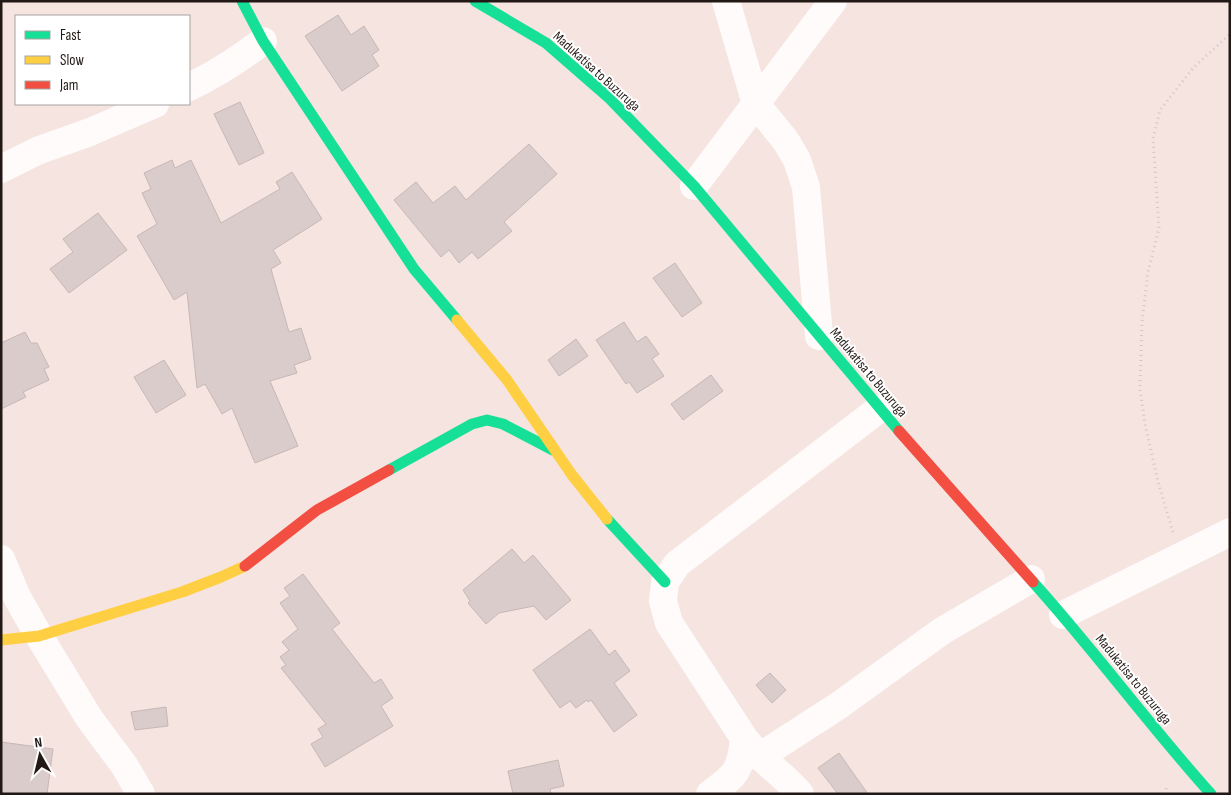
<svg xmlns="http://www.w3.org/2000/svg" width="1231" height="795" font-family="'Sofia Sans Condensed',sans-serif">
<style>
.building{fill:#daccca;stroke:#c6b8b6}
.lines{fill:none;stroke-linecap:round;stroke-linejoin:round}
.path{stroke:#cec9c7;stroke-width:3;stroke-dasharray:1 4;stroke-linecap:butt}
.street{stroke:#fefbfa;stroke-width:28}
.fast{stroke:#16e098;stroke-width:11}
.slow{stroke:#ffcf43;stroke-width:11}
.jam{stroke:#f24e42;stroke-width:11}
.labels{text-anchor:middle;stroke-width:4;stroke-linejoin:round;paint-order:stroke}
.street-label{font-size:14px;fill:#221815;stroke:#fff}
</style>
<rect width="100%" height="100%" fill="#f5e4df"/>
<g class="building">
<polygon points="338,15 351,35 364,26 379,50 372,55 379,66 342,91 305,36"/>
<polygon points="240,102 264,153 239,165 214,114"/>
<polygon points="529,144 557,174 504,222 512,231 478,259 472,252 459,263 449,250 441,257 394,200 416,182 433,203 455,186 466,200"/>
<polygon points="172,160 175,168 191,160 221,223 280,189 276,182 292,172 322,219 273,250 281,263 271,269 289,332 301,328 311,359 294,365 297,373 270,381 298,446 255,463 232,408 222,414 205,384 197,388 187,292 174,300 137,236 157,224 142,193 151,189 144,173"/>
<polygon points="98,213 127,250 69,293 50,269 73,252 63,239"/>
<polygon points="675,263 702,303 682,317 653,278"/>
<polygon points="624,322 637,342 646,336 659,354 652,359 664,376 637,393 629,382 626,384 596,340"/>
<polygon points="25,332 31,343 37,343 49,367 44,369 49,380 23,392 26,397 1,409 1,343"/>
<polygon points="576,339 588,356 559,376 548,360"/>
<polygon points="164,360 186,395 156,413 134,377"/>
<polygon points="711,375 723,391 683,420 671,404"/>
<polygon points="512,549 524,563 533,555 571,600 546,620 534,606 499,613 486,624 468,603 470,601 463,590"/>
<polygon points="303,574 340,623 332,629 374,683 381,679 393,698 381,706 393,726 325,767 311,744 323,737 318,729 326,724 281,668 286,665 280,657 289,650 282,642 298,629 280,603 290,596 284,588"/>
<polygon points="590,629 609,655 615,650 630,671 614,683 637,715 614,732 591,700 588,702 587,700 576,708 570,701 560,708 533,670"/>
<polygon points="770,673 786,690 772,703 756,685"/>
<polygon points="166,707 168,726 135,730 131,712"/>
<polygon points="1,742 53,749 47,794 1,794"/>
<polygon points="839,753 868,794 838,794 818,768"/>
<polygon points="558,760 564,786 550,789 551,794 513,794 508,771"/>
</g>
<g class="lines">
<g class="path">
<polyline points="1173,532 1158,482 1145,424 1140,389 1142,322 1148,272 1159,228 1153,139 1160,110 1194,67 1230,34"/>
<polyline points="1165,794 1167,785"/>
</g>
<g class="street">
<polyline points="726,1 756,104 786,141 797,160 806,187 819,336"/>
<path d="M189 87C217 74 238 60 263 41"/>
<polyline points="1,169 37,151 90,132 155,104"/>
<polyline points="694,186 833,1"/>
<polyline points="1,559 17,597 39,636 89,718 124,765 141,794"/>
<polyline points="1063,615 1230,532"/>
<path d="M748 743C763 762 784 775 800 794"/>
<polyline points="759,757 838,706 942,631 1031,579"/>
<path d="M710 794C736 775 741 771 744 738L669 623 663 601 665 582 677 564 879 409"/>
</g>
<g class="fast">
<polyline points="242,1 263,41 414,269 457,320"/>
<polyline points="475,1 546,43 608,97 694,186 899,431"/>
<polyline points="389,470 472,424 487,420 503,424 553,450"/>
<polyline points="607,519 665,582"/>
<path d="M1033 582C1095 651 1149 725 1211 794"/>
</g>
<g class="slow">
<polyline points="457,320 507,380 572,475 607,519"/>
<polyline points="1,640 39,636 182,592 221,577 245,566"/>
</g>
<g class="jam">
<polyline points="899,431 1033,582"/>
<polyline points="245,566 317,510 389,470"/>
</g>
</g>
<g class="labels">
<g class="street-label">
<text transform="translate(597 71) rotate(42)" y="5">Madukatisa to Buzuruga</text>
<text transform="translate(869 372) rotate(50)" y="5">Madukatisa to Buzuruga</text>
<text transform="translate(1134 679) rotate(51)" y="5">Madukatisa to Buzuruga</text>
</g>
</g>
<rect width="1231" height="795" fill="none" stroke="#221815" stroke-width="5"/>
<rect x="15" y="15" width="175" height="90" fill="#ffffff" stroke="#a7a3a1"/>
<rect x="25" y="31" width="25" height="8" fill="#16e098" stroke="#a7a3a1"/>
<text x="60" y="40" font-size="15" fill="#221815">Fast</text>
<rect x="25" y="56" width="25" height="8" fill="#ffcf43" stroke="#a7a3a1"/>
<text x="60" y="65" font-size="15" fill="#221815">Slow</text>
<rect x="25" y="81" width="25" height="8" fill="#f24e42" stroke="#a7a3a1"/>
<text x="60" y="90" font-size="15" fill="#221815">Jam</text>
<g transform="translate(40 755) rotate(352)" stroke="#ffffff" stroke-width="4" paint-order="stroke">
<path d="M0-4L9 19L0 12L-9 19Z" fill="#221815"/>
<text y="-8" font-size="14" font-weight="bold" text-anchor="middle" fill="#221815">N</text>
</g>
</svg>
